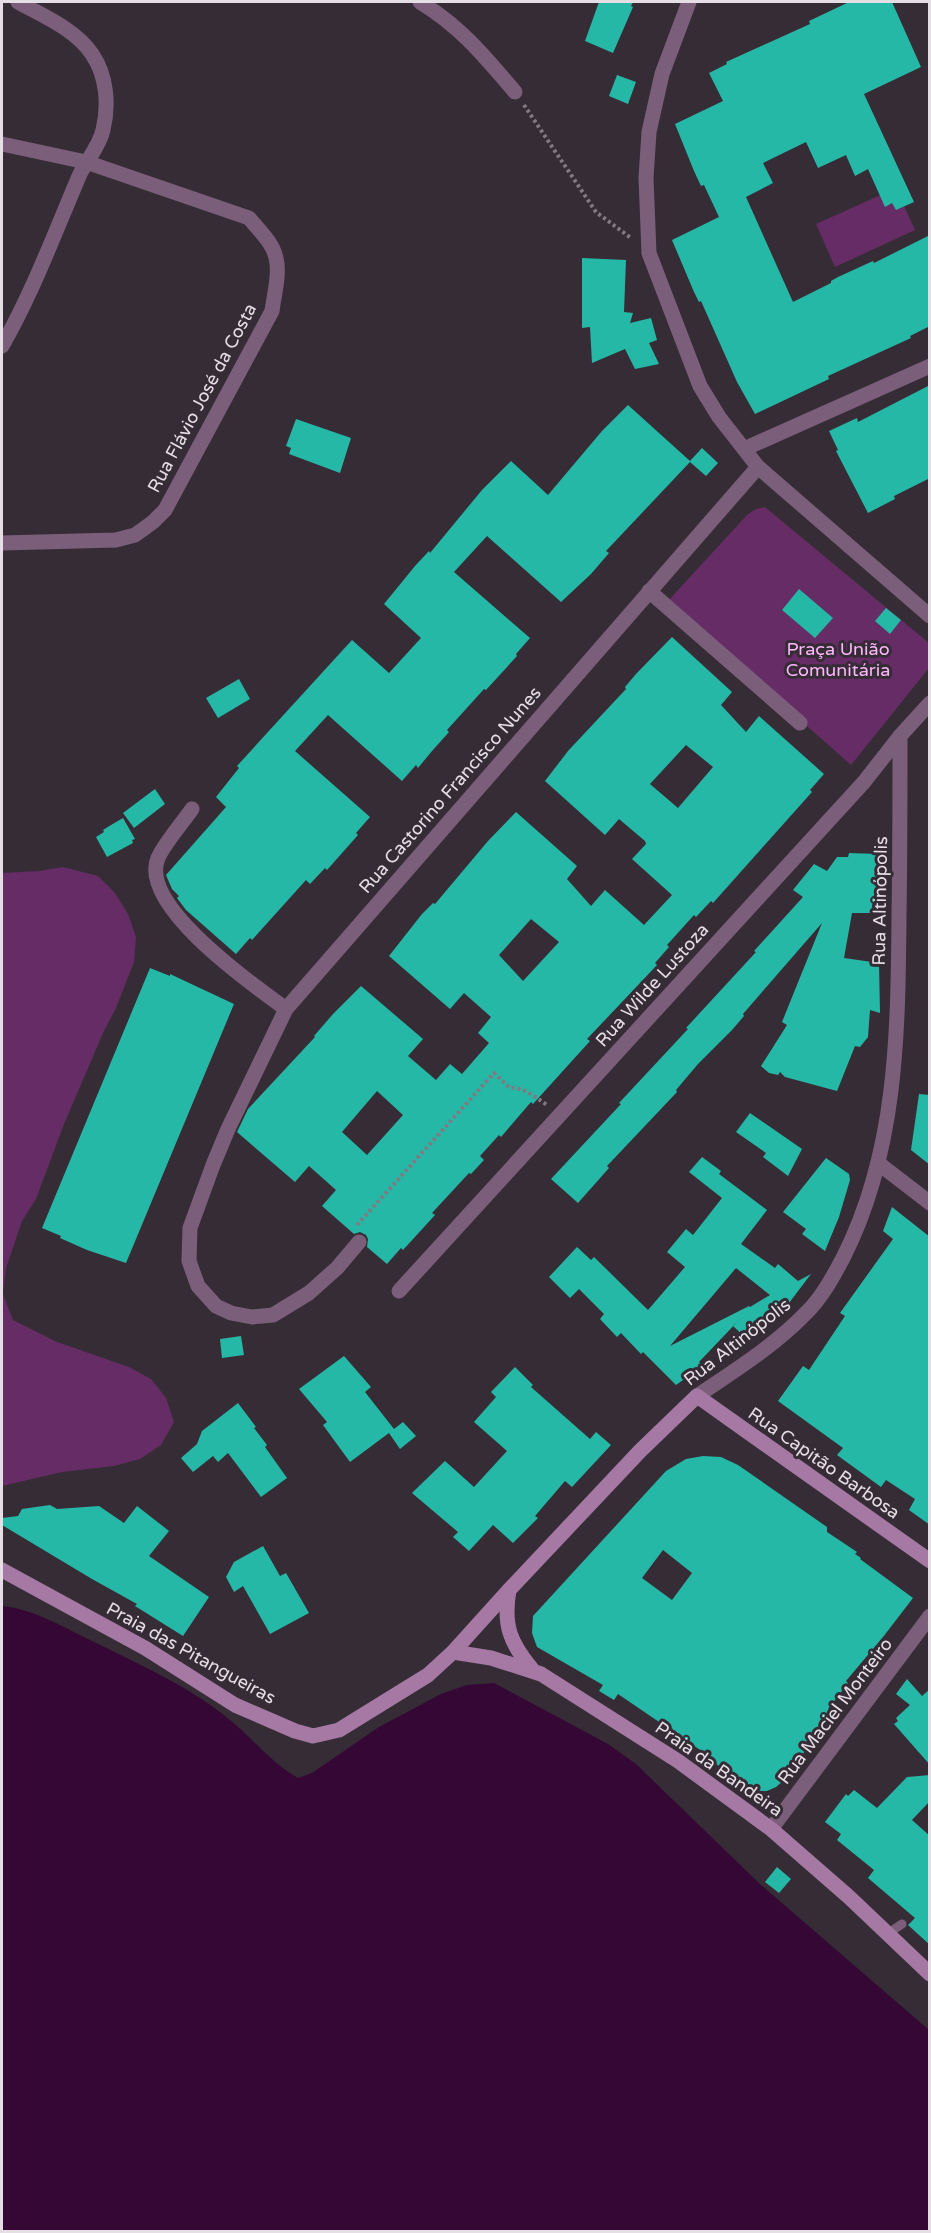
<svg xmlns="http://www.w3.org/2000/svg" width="931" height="2233" font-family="'Varela Round',sans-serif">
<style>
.green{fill:#652c65}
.water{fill:#340735}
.building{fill:#26b8a6;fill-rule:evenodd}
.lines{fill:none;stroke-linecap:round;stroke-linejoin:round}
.path{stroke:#827982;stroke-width:4;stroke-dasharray:3 3;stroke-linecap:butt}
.lane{stroke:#7b5f7a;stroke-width:9}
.street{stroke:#7b5f7a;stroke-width:15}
.secondary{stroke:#a579a4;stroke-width:15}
.labels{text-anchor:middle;stroke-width:6;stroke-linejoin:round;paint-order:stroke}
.street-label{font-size:18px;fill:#e5dfe5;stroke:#362c36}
.park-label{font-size:18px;fill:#fdb7fb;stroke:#362c36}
</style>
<rect width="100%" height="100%" fill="#362c36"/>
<g class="green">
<polygon points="896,188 915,230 835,267 816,224"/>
<polygon points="765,507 929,643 929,668 851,765 667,602 747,515 756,509"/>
<polygon points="63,867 98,876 115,893 128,914 136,937 134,962 116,1008 104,1031 64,1124 36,1199 22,1221 6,1268 3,1294 13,1320 57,1342 129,1367 151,1379 166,1398 174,1422 161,1445 140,1459 114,1466 62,1472 2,1486 2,873 39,871"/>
</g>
<path class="water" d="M2 1606C34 1609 65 1628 94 1642 139 1664 186 1685 225 1716 251 1736 270 1762 298 1778L312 1773 379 1727 441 1694 467 1685 494 1683 608 1744 636 1764 761 1885 929 2030V2231H2Z"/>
<g class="building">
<polygon points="599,2 633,2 631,6 633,7 613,53 585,41"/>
<polygon points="849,2 892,2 921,67 864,94 914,202 896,210 892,203 885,207 868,169 855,176 846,155 818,168 806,142 763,163 773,183 746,197 793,302 831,283 831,281 838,277 873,261 874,263 930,235 930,326 910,336 911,338 828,376 829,379 755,414 737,382 701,301 699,302 694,292 672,240 719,217 704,185 701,186 694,171 675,124 723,101 709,73 727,64 726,62 810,24 809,21"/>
<polygon points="617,75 636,82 628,104 609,96"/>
<polygon points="582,258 626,260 624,312 633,313 630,323 651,318 657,340 649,343 659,364 635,369 625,349 592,363 590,327 582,328"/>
<polygon points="930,385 930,478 894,496 895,499 868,513 836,451 838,450 829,431 857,418 858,422"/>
<polygon points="628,405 690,461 702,448 718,463 706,476 690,462 606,551 609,553 591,574 561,602 487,536 454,572 530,638 516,654 517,656 486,690 484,689 447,730 449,732 432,751 418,768 416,765 402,781 328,715 295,751 370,817 356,833 358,835 327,870 325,868 310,884 306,880 252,940 250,938 236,954 186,910 177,898 179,896 172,889 166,875 226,807 216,797 239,768 237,766 352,640 389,673 421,638 384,604 415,566 429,551 430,553 482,490 511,461 548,495 602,431"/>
<polygon points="296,419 351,438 340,473 289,454 291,448 286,446"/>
<polygon points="799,589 833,618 815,638 782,610"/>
<polygon points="886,608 901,620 890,634 875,621"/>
<path d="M672 637 732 692 721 705 746 732 759 716 824 774 810 790 812 792 713 903 711 901 696 917 694 915 667 945 669 947 655 963 657 965 587 1039 590 1041 533 1104 531 1102 501 1137 499 1135 480 1156 484 1160 471 1174 469 1173 432 1213 435 1215 403 1250 401 1248 387 1264 367 1247 368 1239 366 1235 360 1232 354 1234 322 1206 336 1190 309 1166 295 1182 237 1132 248 1109 315 1037 314 1036 333 1014 361 986 423 1039 408 1056 436 1080 450 1064 462 1074 489 1043 478 1033 491 1017 464 993 450 1009 389 956 422 914 433 903 435 904 488 841 516 812 577 866 567 879 591 906 605 890 644 925 672 895 632 859 646 844 645 841 619 819 605 835 545 781 568 751 626 689 625 687 636 674ZM686 745 713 767 678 808 650 784ZM531 919 559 942 523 981 499 955ZM377 1091 403 1115 367 1155 342 1132Z"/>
<polygon points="239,679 250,699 218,718 206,698"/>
<polygon points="155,789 165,804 134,828 123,813"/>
<polygon points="123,818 135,839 132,840 133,843 107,857 96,837 104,832 103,830 111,825"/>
<polygon points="849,853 878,854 878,913 852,913 844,958 879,963 880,1013 870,1010 868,1037 860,1047 855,1046 837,1091 785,1077 780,1072 778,1075 769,1073 761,1066 787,1025 782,1022 822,923 743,1014 744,1016 732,1030 698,1064 676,1090 677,1092 607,1166 609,1168 578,1203 551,1179 621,1104 619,1103 688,1029 686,1028 756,952 754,951 803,897 793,890 814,864 827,871 837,857 848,857"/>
<polygon points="150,968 170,976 170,974 234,1004 126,1263 87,1250 60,1238 61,1236 42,1228"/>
<polygon points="919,1094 930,1095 930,1165 911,1150"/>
<polygon points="750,1113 802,1149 788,1176 763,1157 766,1153 736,1132"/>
<path d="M702 1157 721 1171 719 1174 767 1210 741 1244 775 1268 778 1264 798 1281 811 1274 786 1307 746 1338 733 1326 740 1319 699 1362 703 1366 676 1385 643 1352 641 1354 621 1333 617 1337 600 1319 604 1314 579 1289 570 1298 549 1277 577 1247 591 1260 594 1257 648 1310 685 1267 667 1252 686 1229 693 1235 722 1198 689 1172ZM736 1268 770 1295 750 1307 749 1306 670 1346Z"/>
<polygon points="826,1158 849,1174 850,1180 839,1217 825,1251 802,1234 806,1229 783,1212"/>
<polygon points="892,1207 930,1237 930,1525 909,1510 915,1499 886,1480 881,1487 837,1455 843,1448 778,1401 803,1366 809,1370 845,1316 840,1313 893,1239 883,1231"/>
<polygon points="241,1336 244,1355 222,1358 220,1339"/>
<polygon points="344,1356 371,1387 365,1392 394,1429 403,1422 416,1436 400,1449 389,1433 350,1462 323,1425 327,1422 299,1389"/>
<polygon points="515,1367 533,1385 531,1387 590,1439 596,1432 611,1445 572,1487 565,1481 535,1516 538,1518 513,1543 493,1525 469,1551 453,1537 458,1532 412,1493 445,1461 474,1487 507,1451 474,1422 496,1397 491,1392"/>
<polygon points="238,1403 256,1427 254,1428 267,1445 265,1447 287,1478 261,1497 228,1453 218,1462 213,1456 193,1472 181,1458 197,1444 202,1431"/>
<path d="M703 1456 721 1457 738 1465 827 1527V1532L857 1552 855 1554 861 1558 860 1559 913 1598 883 1637 846 1681 848 1683 828 1709 833 1713 783 1781 776 1787 767 1791H755L747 1787 708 1758 709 1756 618 1694 614 1700 599 1691 603 1685 537 1647 532 1633 533 1616 666 1471 686 1459ZM663 1550 692 1573 672 1600 642 1578Z"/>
<polygon points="50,1505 57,1509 99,1506 124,1523 137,1506 169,1531 149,1556 209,1597 183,1636 135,1606 137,1604 92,1579 2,1525 2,1518 18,1516 22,1509"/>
<polygon points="263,1546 280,1576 286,1573 309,1613 270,1634 243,1586 234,1592 226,1577 234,1562"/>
<polygon points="907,1679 922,1696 930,1689 930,1765 894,1724 898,1721 896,1718 910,1705 896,1694"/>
<polygon points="930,1775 930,1801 912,1820 930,1836 930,1945 908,1925 915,1918 868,1878 874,1870 837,1840 841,1834 825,1822 846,1794 848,1796 854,1790 877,1808 907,1777"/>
<polygon points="777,1867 791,1879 779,1893 765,1882"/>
</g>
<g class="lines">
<g class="path">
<polyline points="524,105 596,212 631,238"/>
<path d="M357 1225 494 1073 510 1088C524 1087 535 1097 547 1105"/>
</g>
<polyline class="lane" points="887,1934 902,1924"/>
<g class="street">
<path d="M420 2C460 26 485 57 515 92"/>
<polyline points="689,2 662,74 649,132 646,178 649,253 700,386 719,417 758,467 930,616"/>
<path d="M2 144 86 162 249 218C259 230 273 243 276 258 280 274 274 295 272 311L165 510 153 522 135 535 116 540 2 543"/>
<path d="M2 346C33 292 55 232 80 174 87 160 100 145 103 130 109 105 107 76 92 54 75 29 43 16 18 2"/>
<polyline points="744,449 930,366"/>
<polyline points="649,591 800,723"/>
<path d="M192 809C183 822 164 844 158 858 138 905 253 985 286 1009"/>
<polyline points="878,1163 930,1203"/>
<polyline points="359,1242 337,1268 309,1293 273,1315 252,1317 231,1313 216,1306 198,1286 189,1261 190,1228 213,1165 228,1129 286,1009 758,467"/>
<polyline points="399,1291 864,782 900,736 930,703"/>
<path d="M697 1396C734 1371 774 1346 805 1314 821 1299 833 1277 843 1258 897 1152 898 1033 899 917 900 857 900 796 900 736"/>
<polyline points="771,1829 930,1616"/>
</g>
<g class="secondary">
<polyline points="2,1570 145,1648 235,1705 295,1731 313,1736 339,1730 428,1675 453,1652 509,1590 640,1451 697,1396 930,1561"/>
<path d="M509 1590C503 1625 510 1643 532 1669"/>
<polyline points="453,1652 491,1658 541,1674 678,1761 771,1829 849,1897 930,1974"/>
</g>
</g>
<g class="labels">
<g class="street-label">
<text transform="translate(202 398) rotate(-62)" y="6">Rua Flávio José da Costa</text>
<text transform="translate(450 790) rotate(-49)" y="6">Rua Castorino Francisco Nunes</text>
<text transform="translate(880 901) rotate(-89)" y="6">Rua Altinópolis</text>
<text transform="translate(652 985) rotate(-48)" y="6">Rua Wilde Lustoza</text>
<text transform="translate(737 1342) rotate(-38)" y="6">Rua Altinópolis</text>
<text transform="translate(824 1463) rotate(35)" y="6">Rua Capitão Barbosa</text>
<text transform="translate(191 1653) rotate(29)" y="6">Praia das Pitangueiras</text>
<text transform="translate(835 1711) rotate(-53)" y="6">Rua Maciel Monteiro</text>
<text transform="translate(719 1769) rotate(35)" y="6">Praia da Bandeira</text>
</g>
<g class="park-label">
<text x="838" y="655">Praça União<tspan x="838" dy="21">Comunitária</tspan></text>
</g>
</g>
<rect width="931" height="2233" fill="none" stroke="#e5dfe5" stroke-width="6"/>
</svg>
